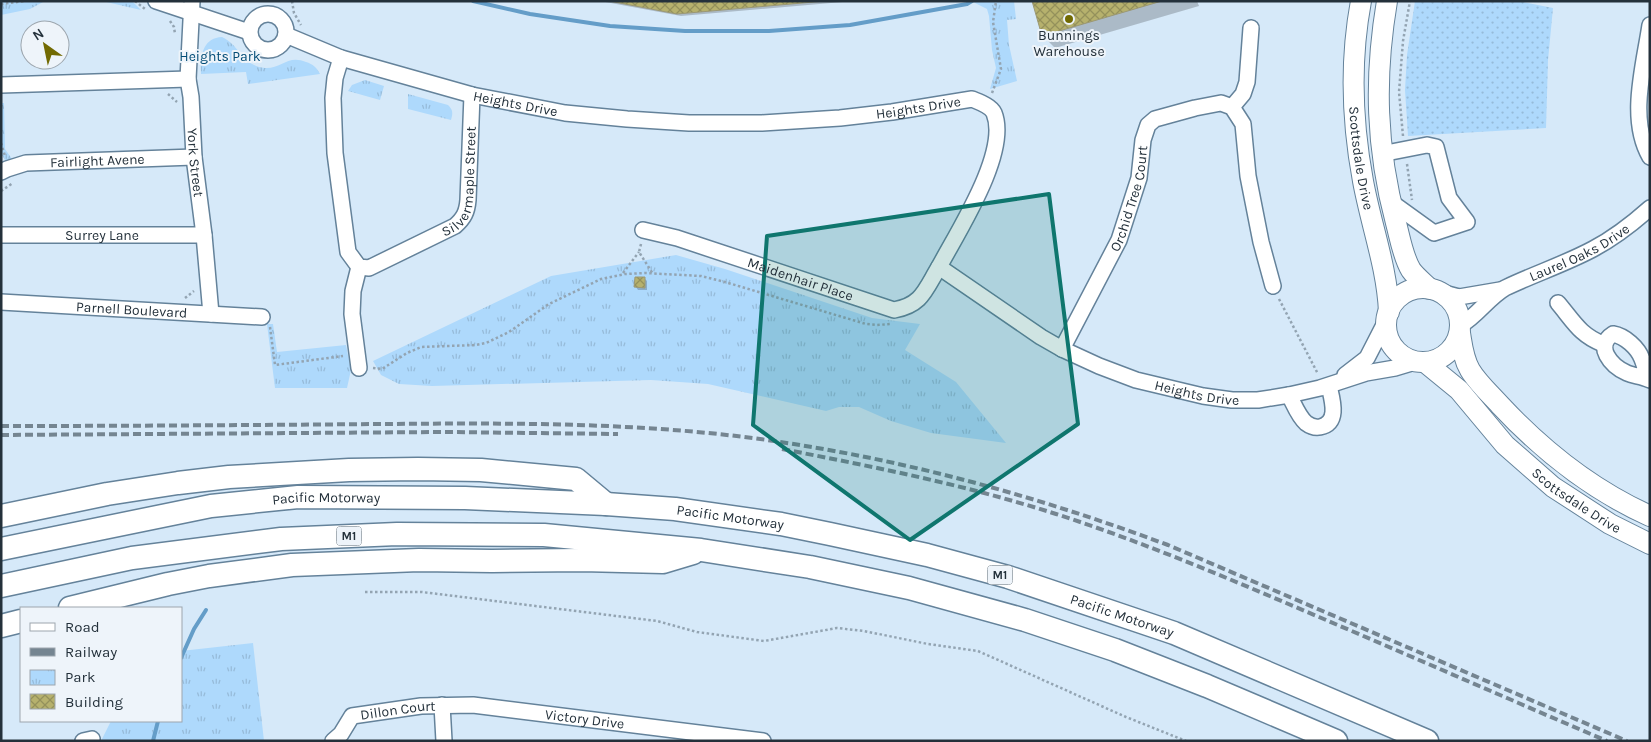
<svg xmlns="http://www.w3.org/2000/svg" width="1651" height="742" font-family="Karla,sans-serif">
<style>
.grass{fill:url(#grass-dots)}
.park{fill:url(#park-tufts)}
.shadow{fill:#0003}
.lines{fill:none;stroke-linecap:round;stroke-linejoin:round}
.stream{stroke:#649dc8;stroke-width:4}
.building{fill:url(#building-cross-hatch);stroke:#9b9875}
.minor-casing{stroke:#64829a;stroke-width:18}
.major-casing{stroke:#64829a;stroke-width:22}
.highway-casing{stroke:#64829a;stroke-width:25}
.path{stroke:#93a4b2;stroke-width:2.5;stroke-dasharray:2.5 2.5;stroke-linecap:butt}
.minor{stroke:#fff;stroke-width:15}
.major{stroke:#fff;stroke-width:20}
.highway{stroke:#fff;stroke-width:22}
.rail{stroke:#758591;stroke-width:4;stroke-dasharray:8 4;stroke-linecap:butt}
.marked{fill:#0f766e;fill-opacity:0.2;stroke:#0f766e;stroke-width:4;stroke-linejoin:round}
.poi-dot{fill:#726a02;stroke:#eef4fa;stroke-width:2}
.labels{text-anchor:middle;stroke-width:4;stroke-linejoin:round;paint-order:stroke}
.shield{fill:#eef4fa;stroke:#616c74;stroke-width:1}
.shield-label{font-size:12px;font-weight:bold;fill:#24313b}
.poi-label{font-size:14px;fill:#24313b;stroke:#eef4fa}
.park-label{font-size:14px;fill:#014b75;stroke:#eef4fa}
.street-label{font-size:14px;fill:#24313b;stroke:#eef4fa}
</style>
<defs>
<pattern id="grass-dots" width="8" height="8" patternUnits="userSpaceOnUse" patternTransform="scale(1.25)"><rect width="8" height="8" fill="#aed9fc"/><path d="M2 2h.1M6 6h.1" fill="none" stroke="#96bbd9" stroke-width="1.8" stroke-linecap="round"/></pattern>
<pattern id="park-tufts" width="24" height="20" patternUnits="userSpaceOnUse" patternTransform="scale(1.25)"><rect width="24" height="20" fill="#aed9fc"/><path d="M3 7l-1-3M5 7V3M7 7l1-3M15 17l-1-3M17 17v-4M19 17l1-3" fill="none" stroke="#96bbd9"/></pattern>
<pattern id="building-cross-hatch" width="8" height="8" patternUnits="userSpaceOnUse" patternTransform="scale(1.25)"><rect width="8" height="8" fill="#b6b16d"/><path d="M0 0l8 8M0 8l8-8" fill="none" stroke="#94915b"/></pattern>
</defs>
<rect width="100%" height="100%" fill="#d6e9f9"/>
<polygon class="grass" points="1415,1 1518,1 1553,8 1548,60 1546,128 1408,136 1405,90 1407,55"/>
<g class="park">
<polygon points="1,1 45,1 30,9 1,15"/>
<polygon points="102,1 132,1 141,10"/>
<polygon points="971,1 1014,1 1016,19 1007,20 1009,45 1017,81 990,89 996,68 992,50 989,16 987,9"/>
<path d="M222 37C241 46 241 65 265 68 281 69 288 54 306 62 313 64 317 68 320 74L248 84 246 72 201 74C200 57 202 38 222 37Z"/>
<polygon points="365,80 384,86 380,100 348,91 352,85"/>
<path d="M408 94 448 105C453 110 453 113 451 120L408 109Z"/>
<polygon points="1,103 4,103 5,149 12,159 6,162 1,153"/>
<polygon points="676,255 725,269 872,318 920,324 905,350 956,382 1006,443 931,433 891,421 859,407 839,407 826,411 708,384 651,380 432,386 399,384 381,375 373,361 551,276"/>
<polygon points="267,324 273,324 277,352 346,345 351,370 347,388 275,388"/>
<polygon points="253,643 264,741 101,741 111,721 181,721 181,651"/>
</g>
<g class="shadow">
<polygon points="600,1 854,1 681,16"/>
<polygon points="1033,1 1197,1 1199,6 1055,48 1043,36"/>
<polygon points="644,278 647,281 647,290 638,290 636,287"/>
</g>
<g class="lines">
<g class="stream">
<polyline points="473,1 530,14 610,26 685,31 769,31 850,25 967,4 972,1"/>
<polyline points="181,658 194,629 206,610"/>
<polyline points="153,741 158,721"/>
</g>
</g>
<g class="building">
<polygon points="609,1 825,1 677,14"/>
<polygon points="1032,1 1162,1 1042,36"/>
<polygon points="635,277 645,277 645,288 634,287"/>
</g>
<g class="lines">
<g class="minor-casing">
<g id="minor">
<polyline points="156,1 249,32"/>
<path id="s1" d="M192 1 188 79 191 97 194 157 204 235 211 314"/>
<circle cx="268" cy="32" r="18"/>
<path d="M1650 25C1644 66 1628 119 1650 157"/>
<path id="s2" d="M286 35 341 58 472 95 565 113 627 119 689 123H762L840 118 892 112 972 99C979 102 991 106 994 113 1010 152 957 233 939 267L1041 337 1062 349 1099 366 1136 380 1203 396 1232 400H1258L1289 395 1320 388 1366 373 1395 368 1415 362"/>
<path id="s3" d="M341 58 335 78 333 98 335 153 348 252 359 267 369 268 455 226C464 218 467 212 468 200L472 95"/>
<polyline points="1,85 188,79"/>
<polyline points="1232,107 1243,94 1247,82 1251,28"/>
<polyline points="1381,154 1427,145 1436,147 1449,198 1467,222 1434,233 1391,202"/>
<path id="s4" d="M1 172 7 169 26 163 194 157"/>
<path id="s5" d="M643 230 677 238 894 310C922 305 925 290 939 267"/>
<path id="s6" d="M1 235H204"/>
<polyline points="1440,292 1459,297 1500,290"/>
<path id="s7" d="M1 302 262 317"/>
<path d="M1558 303C1574 322 1580 335 1603 344"/>
<path id="s8" d="M1461 325C1478 315 1488 298 1505 288 1534 274 1565 264 1593 249 1614 238 1632 224 1650 208"/>
<path id="s9" d="M1062 349 1119 240 1139 178 1143 140 1148 125 1155 119 1195 108 1221 103 1232 107 1243 124 1248 176 1261 242 1273 286"/>
<polyline points="359,368 352,314 353,291 359,267"/>
<polyline points="1345,375 1367,358 1386,321"/>
<path d="M1650 377C1645 371 1645 366 1642 359 1638 348 1625 336 1613 334 1594 346 1611 366 1627 373 1634 376 1642 376 1650 380"/>
<path d="M1289 395C1294 404 1298 416 1306 423 1310 426 1315 428 1320 427 1340 423 1332 399 1329 386"/>
<polyline points="442,705 444,741"/>
<polyline points="83,741 92,739"/>
<path id="s10" d="M333 741 341 734 352 716 421 706 473 705 763 741"/>
</g>
</g>
<g class="major-casing">
<g id="major">
<path id="s11" d="M1361 1C1350 60 1352 122 1363 181 1371 225 1387 267 1389 312"/>
<path d="M1387 1C1374 78 1376 148 1396 223 1400 238 1403 257 1411 270 1416 277 1424 283 1430 289"/>
<circle cx="1423" cy="325" r="37"/>
<path d="M1460 333C1462 345 1463 358 1470 370 1477 382 1490 394 1500 405 1543 451 1592 490 1650 516"/>
<path id="s12" d="M1426 363 1459 390 1505 445 1553 487 1610 524 1650 544"/>
</g>
</g>
<g class="highway-casing">
<g id="highway">
<polyline points="1,516 107,494 178,483 229,477 349,470 418,469 481,470 576,479 606,504"/>
<path id="s13" d="M1 549 211 506 298 497 465 498 606 504 675 509 781 524 830 534 927 555 1008 577 1174 633 1427 741"/>
<polyline points="1,586 132,558 281,539 397,534 544,535 701,550 810,567 909,588 1025,620 1115,650 1207,686 1336,741"/>
<polyline points="70,608 168,584 209,576 292,565 419,560 492,561 582,560 663,562 693,553"/>
<polyline points="1,626 21,621"/>
</g>
</g>
<g class="path">
<polyline points="135,1 145,9"/>
<polyline points="292,1 294,13 301,25"/>
<polyline points="1,4 25,1"/>
<polyline points="170,21 174,27 175,34"/>
<polyline points="992,93 1001,69 993,22 996,1"/>
<polyline points="168,94 177,102"/>
<polyline points="1403,136 1399,92 1403,41 1410,1"/>
<polyline points="1,143 5,156"/>
<polyline points="1407,164 1412,200"/>
<polyline points="1,191 13,183"/>
<polyline points="641,244 639,252 653,274"/>
<polyline points="623,273 639,252"/>
<polyline points="185,298 194,291"/>
<polyline points="1279,299 1318,374"/>
<polyline points="270,327 275,365 343,356"/>
<polyline points="373,368 382,369 407,353 421,347 476,345 486,343 509,332 549,304 601,279 625,274 645,273 701,276 725,282 866,324 877,325 891,324"/>
<polyline points="365,592 422,592 657,621 697,632 764,641 837,628 864,631 928,644 978,651 1126,717 1186,741"/>
</g>
<use href="#minor" class="minor"/>
<use href="#major" class="major"/>
<use href="#highway" class="highway"/>
<g class="rail">
<path d="M1 426C128 426 255 425 382 424 510 423 639 422 767 440 907 460 1036 496 1168 545L1627 741"/>
<polyline points="1,435 447,432 618,434"/>
<path d="M782 449C875 467 966 485 1056 514 1146 543 1232 580 1319 617 1415 658 1511 700 1607 741"/>
</g>
</g>
<path class="marked" d="M1049 194 1078 424 910 540 753 425 767 236Z"/>
<circle class="poi-dot" cx="1069" cy="19" r="5"/>
<g class="labels">
<g class="shield">
<rect x="336.5" y="526.5" width="25" height="19" rx="4"/>
<rect x="987.5" y="565.5" width="25" height="19" rx="4"/>
</g>
<g class="shield-label">
<text x="349" y="540">M1</text>
<text x="1000" y="579">M1</text>
</g>
<g class="poi-label">
<text x="1069" y="40">Bunnings<tspan x="1069" dy="16">Warehouse</tspan></text>
</g>
<g class="park-label">
<text x="220" y="61">Heights Park</text>
</g>
<g class="street-label">
<text dy="5" stroke="none"><textPath href="#s2" startOffset="240">Heights Drive</textPath></text>
<text dy="5" stroke="none"><textPath href="#s2" startOffset="645">Heights Drive</textPath></text>
<text dy="5" stroke="none"><textPath href="#s11" startOffset="158">Scottsdale Drive</textPath></text>
<text dy="5" stroke="none"><textPath href="#s4" startOffset="98">Fairlight Avene</textPath></text>
<text dy="5" stroke="none"><textPath href="#s1" startOffset="162">York Street</textPath></text>
<text dy="5" stroke="none"><textPath href="#s3" startOffset="365">Silvermaple Street</textPath></text>
<text dy="5" stroke="none"><textPath href="#s9" startOffset="166">Orchid Tree Court</textPath></text>
<text dy="5" stroke="none"><textPath href="#s6" startOffset="101">Surrey Lane</textPath></text>
<text dy="5" stroke="none"><textPath href="#s8" startOffset="140">Laurel Oaks Drive</textPath></text>
<text dy="5" stroke="none"><textPath href="#s5" startOffset="165">Maidenhair Place</textPath></text>
<text dy="5" stroke="none"><textPath href="#s7" startOffset="131">Parnell Boulevard</textPath></text>
<text dy="5" stroke="none"><textPath href="#s2" startOffset="1184">Heights Drive</textPath></text>
<text dy="5" stroke="none"><textPath href="#s13" startOffset="330">Pacific Motorway</textPath></text>
<text dy="5" stroke="none"><textPath href="#s12" startOffset="205">Scottsdale Drive</textPath></text>
<text dy="5" stroke="none"><textPath href="#s13" startOffset="735">Pacific Motorway</textPath></text>
<text dy="5" stroke="none"><textPath href="#s13" startOffset="1140">Pacific Motorway</textPath></text>
<text dy="5" stroke="none"><textPath href="#s10" startOffset="78">Dillon Court</textPath></text>
<text dy="5" stroke="none"><textPath href="#s10" startOffset="266">Victory Drive</textPath></text>
</g>
</g>
<rect width="1651" height="742" fill="none" stroke="#24313b" stroke-width="5"/>
<rect x="20" y="607" width="162" height="115" fill="#eef4fa" stroke="#9da6ae"/>
<rect x="30" y="623" width="25" height="8" fill="#ffffff" stroke="#9da6ae"/>
<text x="65" y="632" font-size="15" fill="#24313b">Road</text>
<rect x="30" y="648" width="25" height="8" fill="#758591" stroke="#9da6ae"/>
<text x="65" y="657" font-size="15" fill="#24313b">Railway</text>
<rect x="30" y="670" width="25" height="15" fill="url(#park-tufts)" stroke="#9da6ae"/>
<text x="65" y="682" font-size="15" fill="#24313b">Park</text>
<rect x="30" y="694" width="25" height="15" fill="url(#building-cross-hatch)" stroke="#9da6ae"/>
<text x="65" y="707" font-size="15" fill="#24313b">Building</text>
<g transform="translate(45 45) rotate(327)"><circle r="24" fill="#eef4fa" stroke="#9da6ae"/>
<path d="M0-4L9 19L0 12L-9 19Z" fill="#726a02"/>
<text y="-8" font-size="14" font-weight="bold" text-anchor="middle" fill="#24313b">N</text>
</g>
</svg>
